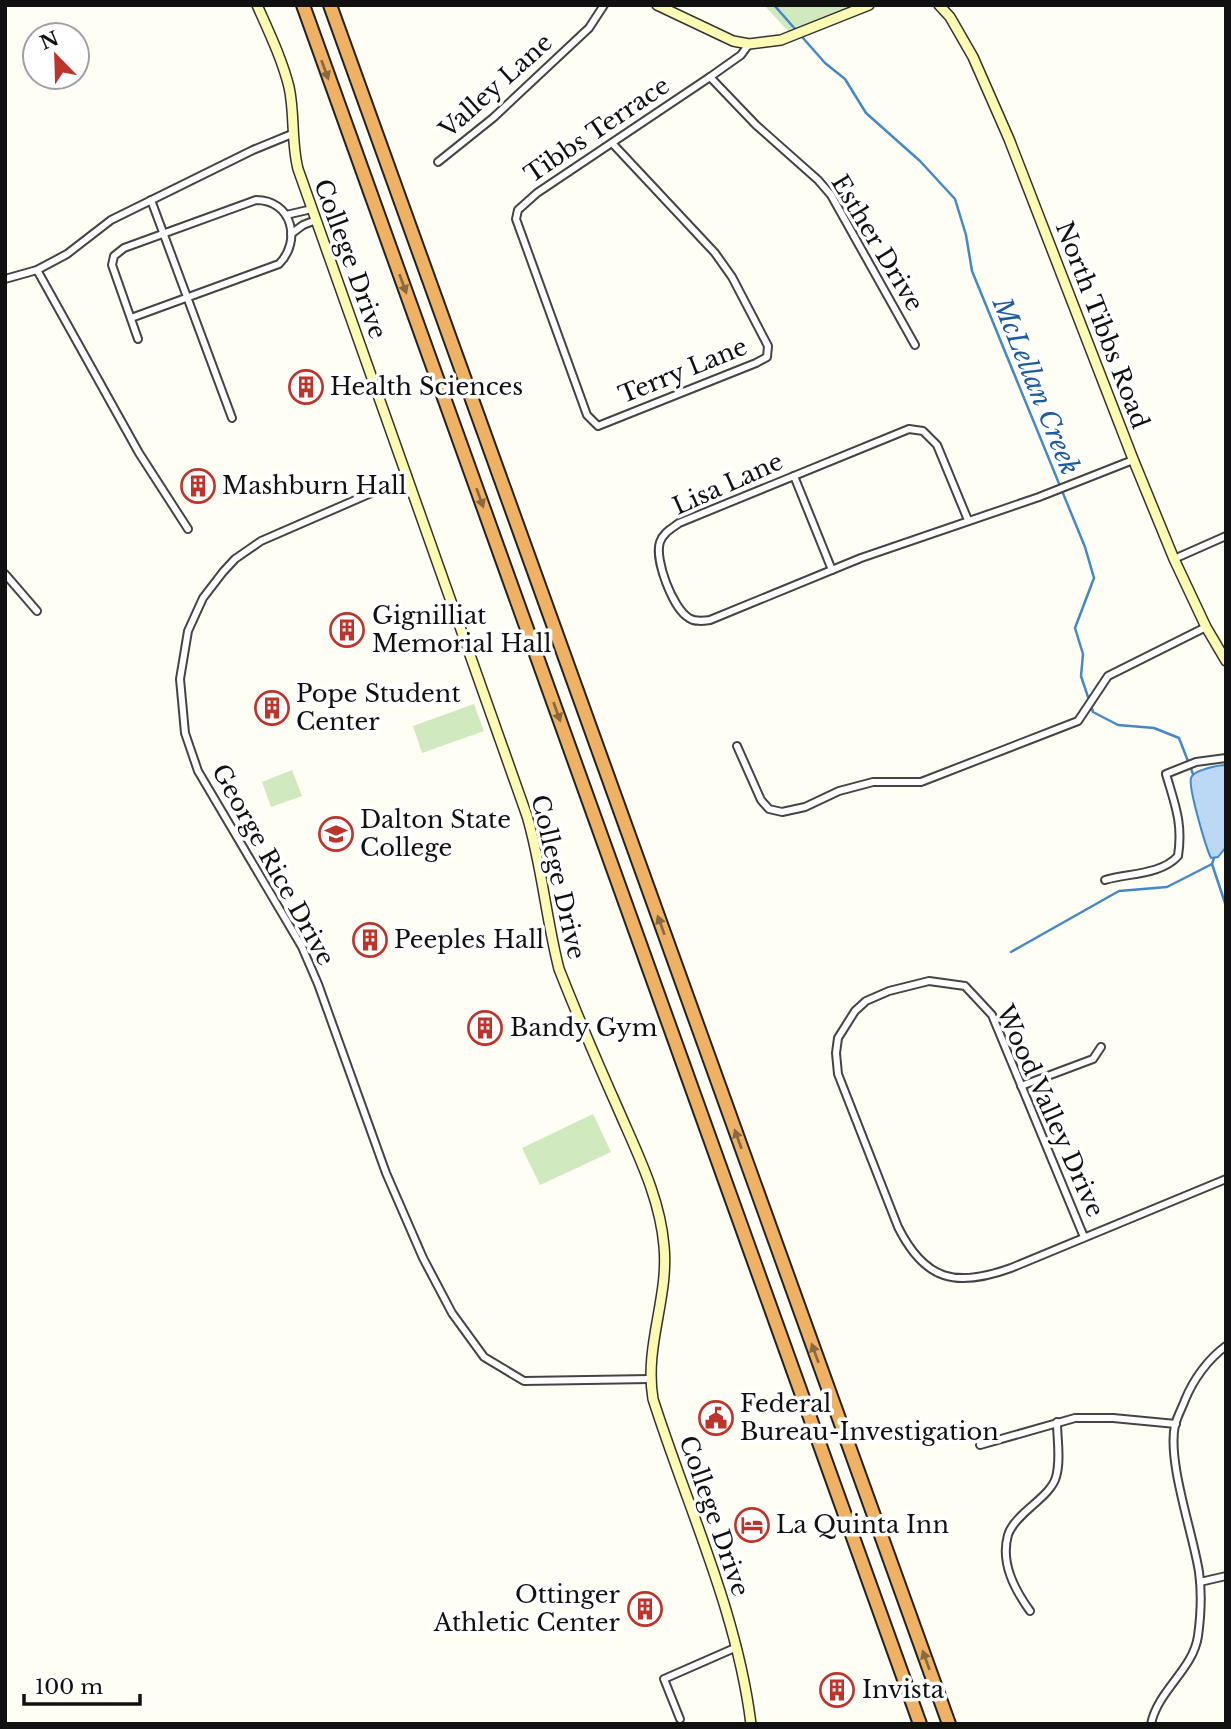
<svg xmlns="http://www.w3.org/2000/svg" width="1231" height="1729" font-family="'Libre Baskerville',serif">
<style>
.green{fill:#d0e9bf}
.water{fill:#bbd9f4;stroke:#4587c9;stroke-width:2}
.lines{fill:none;stroke-linecap:round;stroke-linejoin:round}
.stream{stroke:#4587c9;stroke-width:2.5}
.street-casing{stroke:#444;stroke-width:10}
.secondary-casing{stroke:#333;stroke-width:12}
.highway-casing{stroke:#222;stroke-width:16}
.street{stroke:#fff;stroke-width:6}
.secondary{stroke:#fcfbb3;stroke-width:9}
.highway{stroke:#efb163;stroke-width:12}
.oneway{fill:#8b693e}
.labels{text-anchor:middle;stroke-width:7;stroke-linejoin:round;paint-order:stroke}
.street-label{font-size:24px;fill:#111;stroke:#fff}
.poi-label{font-size:24px;fill:#111;stroke:#fff;text-anchor:start}
.water-label{font-size:26px;font-style:italic;fill:#1d5aa0;stroke:#fff}
</style>
<rect width="100%" height="100%" fill="#fffef5"/>
<g class="green">
<polygon points="764,5 854,5 788,31"/>
<polygon points="474,704 484,731 422,753 413,726"/>
<polygon points="292,770 302,796 271,807 262,782"/>
<polygon points="593,1114 611,1152 540,1185 522,1148"/>
</g>
<path class="water" d="M1226 765V847L1218 857 1211 858C1206 848 1188 787 1191 778 1193 770 1219 765 1226 765Z"/>
<g class="lines">
<g class="stream">
<polyline points="774,5 825,63 845,79 866,113 920,161 955,199 966,235 972,271 1085,547 1094,578 1075,628 1083,654 1081,676 1089,700"/>
<polyline points="1091,706 1093,712 1118,725 1154,728 1179,738 1193,774"/>
<polyline points="1214,858 1212,864 1226,906"/>
<polyline points="1011,952 1119,891 1167,887 1212,864"/>
</g>
<g class="street-casing">
<g id="street">
<polyline points="710,77 756,125 818,180 831,195 915,345"/>
<polyline points="612,143 715,253 732,277 768,346 767,357 756,363 598,426 587,415 516,219 518,210 537,193 710,77 741,55 749,44"/>
<polyline points="438,162 493,118 589,28 604,5"/>
<polyline points="151,200 232,418"/>
<polyline points="286,215 312,209"/>
<polyline points="291,234 303,225 316,220"/>
<polyline points="37,270 139,453 188,529"/>
<polyline points="5,279 37,270 67,254 111,220 253,150 292,134"/>
<path d="M131 318 279 264C302 241 292 200 256 200L124 248 114 256 112 265 138 339"/>
<polyline points="794,476 832,570"/>
<polyline points="408,477 261,541 235,559 223,572 203,598 188,631 180,679 185,733 198,771 302,947 318,984 386,1173 423,1258 452,1313 484,1357 524,1381 650,1379"/>
<path d="M968 520 937 445 923 431 909 429 679 523C671 529 663 533 660 542 654 559 673 609 689 618 695 622 703 621 710 620L861 558 1039 497 1133 460"/>
<polyline points="1174,559 1226,536"/>
<polyline points="5,574 37,611"/>
<polyline points="737,746 761,800 769,809 782,812 805,807 839,791 873,782 921,782 1078,721 1108,676 1206,627"/>
<path d="M1105 880C1128 873 1161 875 1178 856 1183 823 1175 805 1166 774L1196 762 1226 758"/>
<polyline points="1021,1086 1093,1059 1101,1047"/>
<path d="M1084 1237 992 1015 965 986 929 981 889 991 866 1001 855 1011 838 1038 836 1053 838 1074 898 1227C925 1281 956 1288 1011 1268L1226 1179"/>
<polyline points="980,1445 1075,1418 1113,1418 1176,1424"/>
<polyline points="1200,1582 1226,1576"/>
<path d="M1030 1611C1015 1590 1000 1563 1008 1535 1011 1524 1024 1513 1032 1506 1041 1498 1053 1488 1056 1477 1061 1460 1057 1439 1057 1422"/>
<polyline points="680,1719 664,1679 737,1647"/>
<path d="M1151 1724C1158 1690 1193 1670 1198 1636 1201 1614 1202 1593 1199 1572 1193 1533 1167 1462 1175 1425 1177 1417 1182 1408 1185 1400 1193 1380 1208 1359 1226 1346"/>
</g>
</g>
<g class="secondary-casing">
<g id="secondary">
<path d="M257 5C269 32 282 59 289 87 295 114 291 142 298 169L527 816C542 866 546 919 559 969 578 1017 598 1064 619 1111 638 1155 660 1198 664 1246 669 1298 644 1346 653 1399 687 1506 737 1611 751 1724"/>
<polyline points="657,5 733,41 749,44 781,40 869,5"/>
<polyline points="939,5 950,17 973,57 1009,139 1133,459 1174,559 1206,627 1226,661"/>
</g>
</g>
<g class="highway-casing">
<g id="highway">
<polyline points="303,5 920,1724"/>
<polyline points="330,5 949,1724"/>
</g>
</g>
<use href="#street" class="street"/>
<use href="#secondary" class="secondary"/>
<use href="#highway" class="highway"/>
</g>
<defs><path id="oneway-solid" d="M-6-.8H1V-3.2L6.5 0L1 3.2V.8H-6Z" transform="scale(1.75)"/></defs>
<g class="oneway">
<use href="#oneway-solid" transform="translate(325 70) rotate(70)"/>
<use href="#oneway-solid" transform="translate(403 284) rotate(70)"/>
<use href="#oneway-solid" transform="translate(480 498) rotate(70)"/>
<use href="#oneway-solid" transform="translate(557 712) rotate(70)"/>
<use href="#oneway-solid" transform="translate(661 925) rotate(-110)"/>
<use href="#oneway-solid" transform="translate(738 1139) rotate(-110)"/>
<use href="#oneway-solid" transform="translate(815 1353) rotate(-110)"/>
<use href="#oneway-solid" transform="translate(926 1660) rotate(-110)"/>
</g>
<defs>
<g id="building-ring" transform="scale(1.75)"><circle r="9.5" fill="#fff" stroke="#bd342c" stroke-width="1.5"/><path d="M-4-6H4V6H1V3H-1V6H-4ZM-2.5-4.3h1.7v1.8h-1.7ZM.8-4.3h1.7v1.8H.8ZM-2.5-1h1.7V.8h-1.7ZM.8-1h1.7V.8H.8Z" fill="#bd342c"/></g>
<g id="university-ring" transform="scale(1.75)"><circle r="9.5" fill="#fff" stroke="#bd342c" stroke-width="1.5"/><path d="M0-5L7-2L0 1L-7-2ZM-4 1L0 2.5L4 1V4Q0 6-4 4Z" fill="#bd342c"/></g>
<g id="civic-ring" transform="scale(1.75)"><circle r="9.5" fill="#fff" stroke="#bd342c" stroke-width="1.5"/><path d="M-.6-6.5H3V-4.5H.6V-3L4-1V1h2V6H-6V1h2V-1L-.6-3ZM-1.2 2.5V6h2.4V2.5Z" fill="#bd342c"/></g>
<g id="hotel-ring" transform="scale(1.75)"><circle r="9.5" fill="#fff" stroke="#bd342c" stroke-width="1.5"/><path d="M-6-4.5h1.5V1H6V5H4.5V3h-9V5H-6ZM-4 0a1.8 1.8 0 1 1 3.6 0ZM.5 0V-2.5h3Q6-2.5 6 0Z" fill="#bd342c"/></g>
</defs>
<g fill-rule="evenodd">
<use href="#building-ring" x="306" y="387"/>
<use href="#building-ring" x="198" y="486"/>
<use href="#building-ring" x="347" y="630"/>
<use href="#building-ring" x="272" y="708"/>
<use href="#university-ring" x="336" y="834"/>
<use href="#building-ring" x="370" y="940"/>
<use href="#building-ring" x="485" y="1028"/>
<use href="#civic-ring" x="716" y="1418"/>
<use href="#hotel-ring" x="752" y="1525"/>
<use href="#building-ring" x="645" y="1609"/>
<use href="#building-ring" x="837" y="1690"/>
</g>
<g class="labels">
<g class="street-label">
<text transform="translate(496 86) rotate(-42)" y="8">Valley Lane</text>
<text transform="translate(597 130) rotate(-34)" y="8">Tibbs Terrace</text>
<text transform="translate(877 243) rotate(59)" y="8">Esther Drive</text>
<text transform="translate(350 259) rotate(70)" y="8">College Drive</text>
<text transform="translate(1102 325) rotate(69)" y="8">North Tibbs Road</text>
<text transform="translate(683 371) rotate(-22)" y="8">Terry Lane</text>
<text transform="translate(728 484) rotate(-24)" y="8">Lisa Lane</text>
<text transform="translate(273 865) rotate(61)" y="8">George Rice Drive</text>
<text transform="translate(558 877) rotate(77)" y="8">College Drive</text>
<text transform="translate(1050 1111) rotate(66)" y="8">Wood Valley Drive</text>
<text transform="translate(714 1516) rotate(71)" y="8">College Drive</text>
</g>
<g class="poi-label">
<text x="330" y="395">Health Sciences</text>
<text x="222" y="494">Mashburn Hall</text>
<text x="372" y="624">Gignilliat<tspan x="372" dy="28">Memorial Hall</tspan></text>
<text x="296" y="702">Pope Student<tspan x="296" dy="28">Center</tspan></text>
<text x="360" y="828">Dalton State<tspan x="360" dy="28">College</tspan></text>
<text x="394" y="948">Peeples Hall</text>
<text x="510" y="1036">Bandy Gym</text>
<text x="740" y="1412">Federal<tspan x="740" dy="28">Bureau-Investigation</tspan></text>
<text x="776" y="1533">La Quinta Inn</text>
<text x="620" y="1603" text-anchor="end">Ottinger<tspan x="620" dy="28">Athletic Center</tspan></text>
<text x="862" y="1698">Invista</text>
</g>
<g class="water-label">
<text transform="translate(1036 386) rotate(68)" y="9">McLellan Creek</text>
</g>
</g>
<rect width="1231" height="1729" fill="none" stroke="#111111" stroke-width="14"/>
<g transform="translate(56 56) rotate(337)"><circle r="33" fill="#ffffff" stroke="#a0a0a0" stroke-width="2"/>
<path d="M0-5L12 26L0 18L-12 26Z" fill="#bd342c"/>
<text y="-10" font-size="19" font-weight="bold" text-anchor="middle" fill="#111111">N</text>
</g>
<path d="M24 1694v10h116v-10" fill="none" stroke="#111111" stroke-width="3.5"/>
<text x="35" y="1694" font-size="21" fill="#111111" stroke="#ffffff" stroke-width="5" paint-order="stroke">100 m</text>
</svg>
